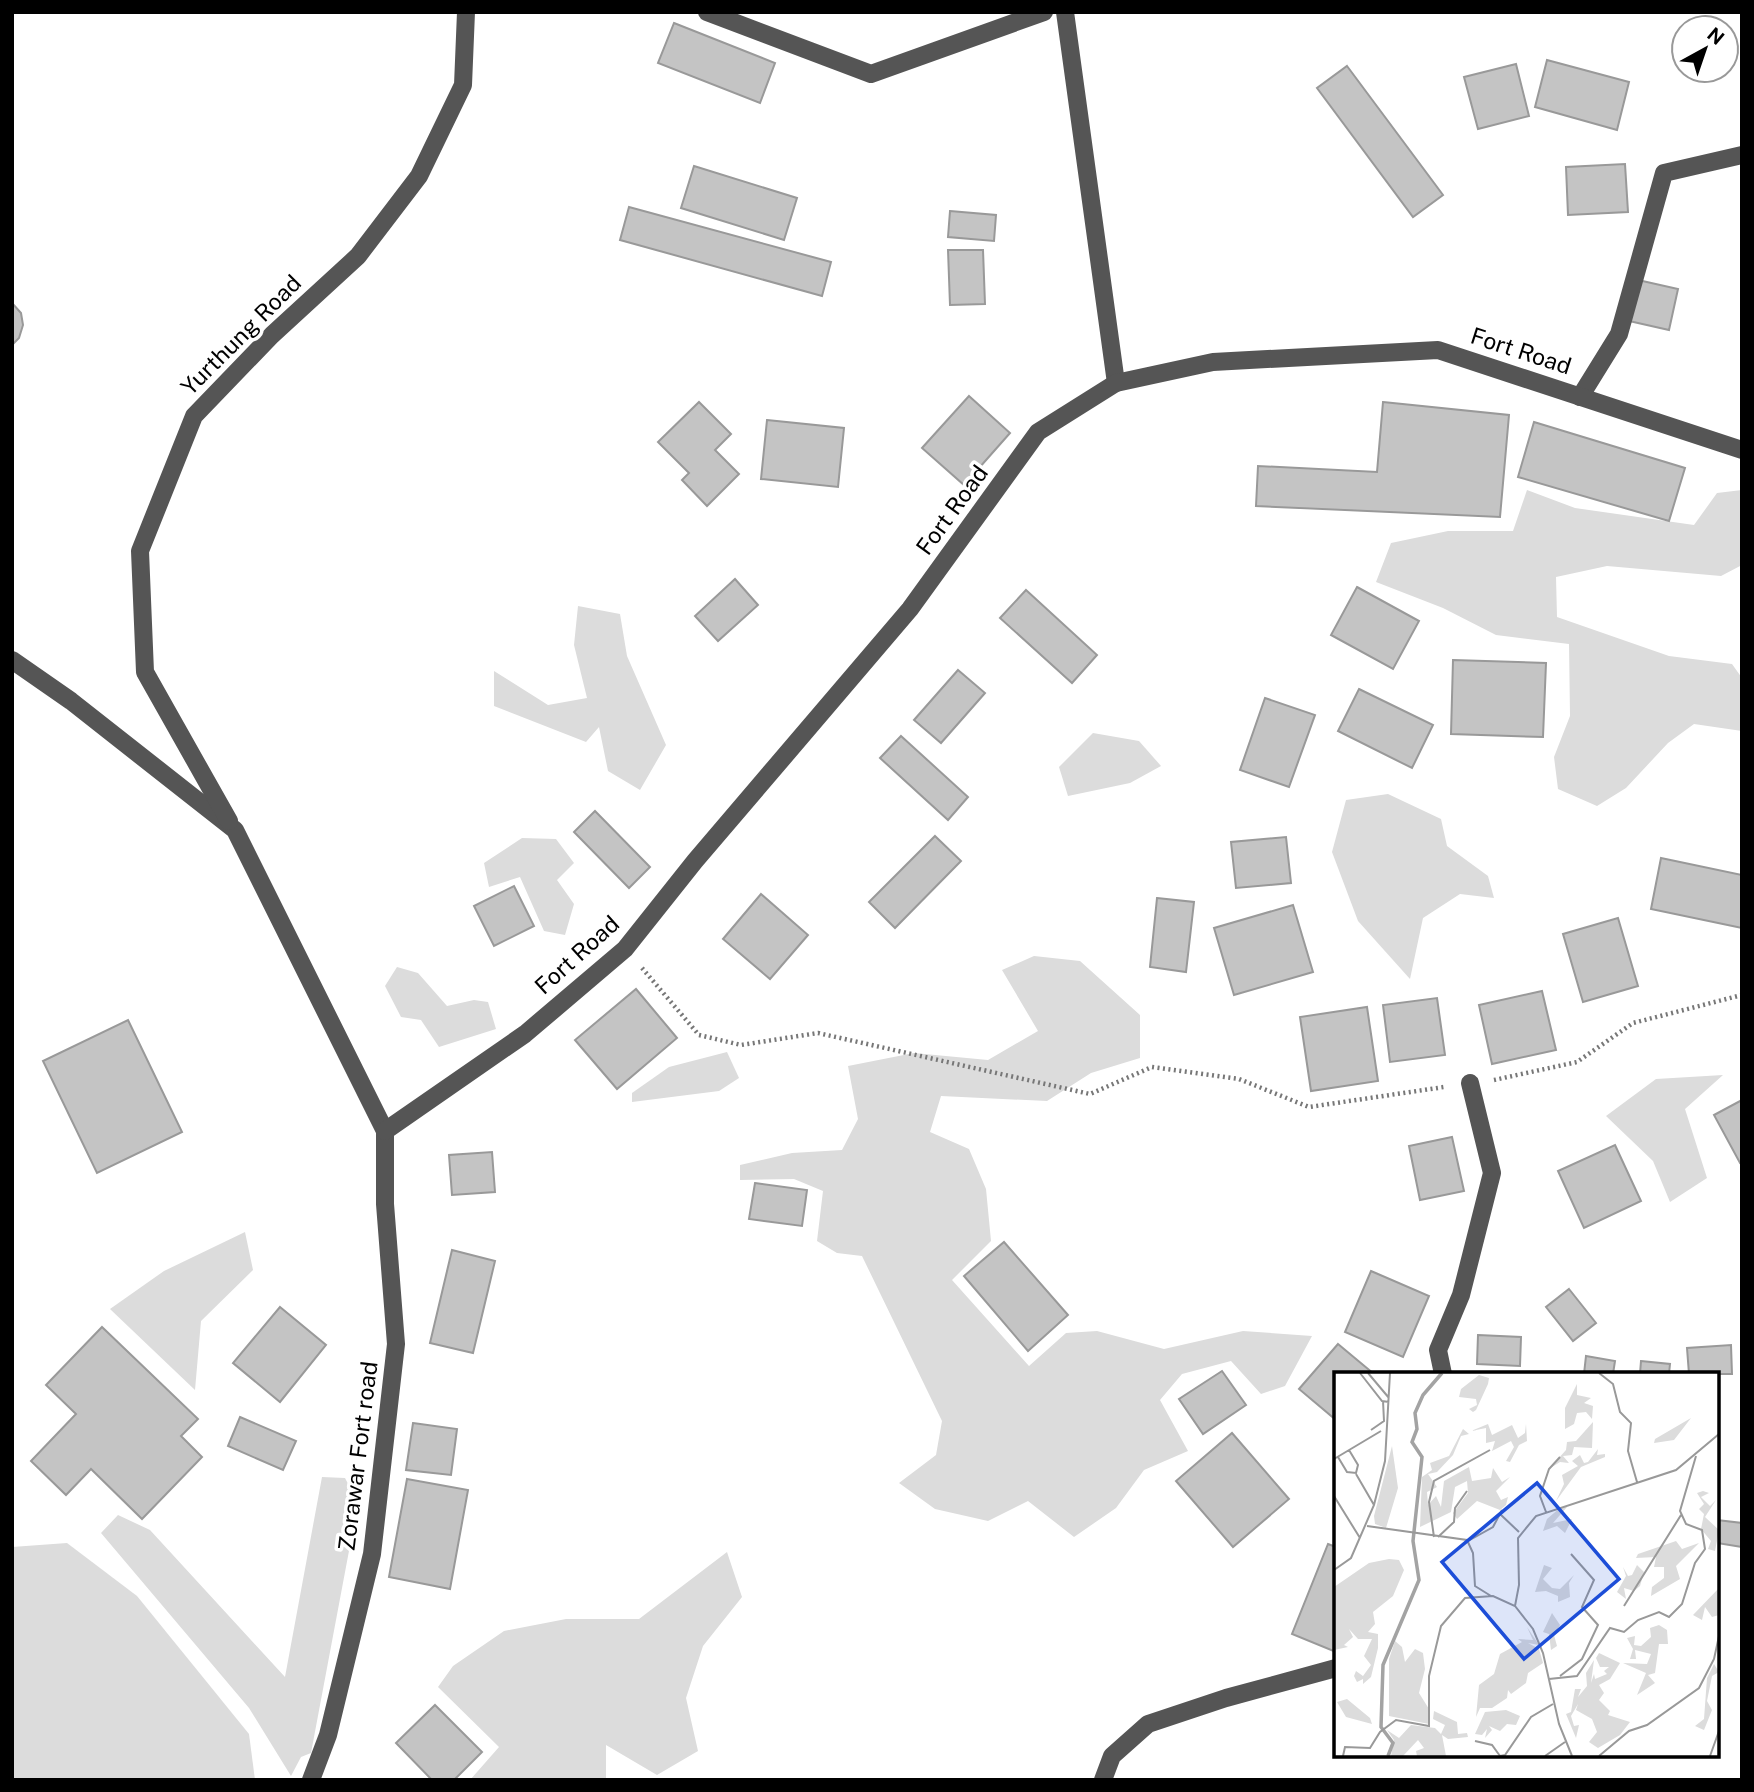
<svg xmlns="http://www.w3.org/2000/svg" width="1754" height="1792" font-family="'Public Sans',sans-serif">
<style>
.green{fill:#dcdcdc}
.building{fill:#c4c4c4;stroke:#999;stroke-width:2}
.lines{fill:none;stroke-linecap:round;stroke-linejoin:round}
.path{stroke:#777;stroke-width:4.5;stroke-dasharray:2 3.5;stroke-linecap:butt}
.minor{stroke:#555;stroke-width:18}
.labels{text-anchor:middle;stroke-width:7;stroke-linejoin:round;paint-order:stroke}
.street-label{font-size:23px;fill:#000;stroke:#fff}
.inset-river{fill:none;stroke:#a3a3a3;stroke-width:3.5}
.inset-road{fill:none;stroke:#999;stroke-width:2}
.view{fill:#1d4ed8;fill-opacity:0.15;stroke:#1d4ed8;stroke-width:3.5}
.inset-edge{fill:none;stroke:#000;stroke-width:3.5}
</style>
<rect width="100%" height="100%" fill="#fff"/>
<g class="green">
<polygon points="1527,490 1575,508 1694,525 1717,493 1742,490 1742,565 1721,576 1607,566 1556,577 1557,617 1669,656 1732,664 1742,678 1742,731 1694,724 1668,743 1626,788 1597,806 1558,789 1554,757 1570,716 1569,644 1496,635 1443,608 1376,582 1391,543 1448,531 1513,531"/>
<polygon points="578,606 620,614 627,656 666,745 640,790 608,771 599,727 586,742 494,706 494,671 548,705 587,698 574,645"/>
<polygon points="1093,733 1139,741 1161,766 1130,783 1068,796 1059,767"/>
<polygon points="1388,794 1441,819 1447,846 1488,876 1494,898 1460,894 1423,918 1410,979 1358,921 1332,852 1346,800"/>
<polygon points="522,838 556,839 574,863 557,880 574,904 565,935 544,931 520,877 489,887 484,863"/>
<polygon points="1034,956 1080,961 1140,1015 1140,1058 1091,1073 1047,1101 941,1096 930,1132 969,1149 986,1189 991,1241 952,1280 1029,1366 1066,1333 1097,1331 1164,1349 1243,1331 1312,1336 1285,1386 1261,1394 1231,1361 1182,1374 1160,1400 1188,1451 1144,1470 1116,1508 1074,1537 1028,1501 988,1521 935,1509 899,1483 936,1455 942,1421 862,1256 837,1253 817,1241 823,1191 794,1179 740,1180 740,1165 792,1153 842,1150 858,1119 848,1066 914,1053 988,1060 1038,1031 1002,970"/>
<polygon points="397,967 418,973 447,1006 474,1000 488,1002 496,1029 439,1047 421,1020 401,1017 385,986"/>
<polygon points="727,1052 739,1078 719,1091 632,1102 632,1093 669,1067"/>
<polygon points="1723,1075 1685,1109 1707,1178 1670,1202 1653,1161 1606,1116 1656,1079"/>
<polygon points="245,1232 253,1270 201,1321 195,1390 110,1309 164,1271"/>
<polygon points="322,1477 345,1478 358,1503 311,1753 301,1757 291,1776 249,1708 101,1533 118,1515 150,1530 285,1677"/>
<polygon points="67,1543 137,1596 249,1734 255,1780 12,1780 12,1547"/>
<polygon points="727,1552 742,1597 703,1646 686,1698 698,1751 657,1775 606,1745 606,1780 470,1780 499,1747 438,1687 453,1666 504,1631 566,1619 639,1619"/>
</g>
<g class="building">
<polygon points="674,23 775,63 760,103 658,63"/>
<polygon points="1547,60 1629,82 1617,130 1535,107"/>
<polygon points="1516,64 1529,116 1478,129 1464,77"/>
<polygon points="1347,66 1443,195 1413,217 1317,88"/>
<polygon points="1625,164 1628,212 1568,215 1566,167"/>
<polygon points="694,166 797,198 784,240 681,208"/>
<polygon points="629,207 831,262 822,296 620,240"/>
<polygon points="950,211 996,215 994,241 948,237"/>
<polygon points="948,250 983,250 985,304 950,305"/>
<polygon points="1638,280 1678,289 1669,330 1629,321"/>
<polygon points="12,303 21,313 23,325 19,338 12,345"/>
<polygon points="969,396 1010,433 964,485 922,448"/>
<polygon points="699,402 731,434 715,450 739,474 707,506 682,480 689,473 658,442"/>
<polygon points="1383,402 1509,415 1500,517 1256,506 1258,466 1377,472"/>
<polygon points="767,420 844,428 838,487 761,479"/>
<polygon points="1534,422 1685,468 1669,521 1518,477"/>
<polygon points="735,579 758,605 718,641 695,616"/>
<polygon points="1357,587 1419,621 1393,669 1331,635"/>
<polygon points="1026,590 1097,655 1072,683 1000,618"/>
<polygon points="1453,660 1546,663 1543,737 1451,734"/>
<polygon points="958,670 985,693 941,743 914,720"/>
<polygon points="1359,689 1433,725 1412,768 1338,731"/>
<polygon points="1265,698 1315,715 1289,787 1240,770"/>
<polygon points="901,736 968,797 948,820 880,758"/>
<polygon points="595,811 650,867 629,888 574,832"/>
<polygon points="935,836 961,861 895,928 869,902"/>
<polygon points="1286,837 1291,883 1236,888 1231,842"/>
<polygon points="1661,858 1742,875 1742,928 1651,909"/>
<polygon points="514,886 534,926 494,946 474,906"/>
<polygon points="761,894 808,935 770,979 723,939"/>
<polygon points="1157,898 1194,902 1186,972 1150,967"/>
<polygon points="1293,905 1313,972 1234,995 1214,928"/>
<polygon points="1618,918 1638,986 1583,1002 1563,934"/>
<polygon points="636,989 677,1038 617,1089 575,1040"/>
<polygon points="1542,991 1556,1050 1492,1064 1479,1005"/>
<polygon points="1437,998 1445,1055 1390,1062 1383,1005"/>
<polygon points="1367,1007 1378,1081 1311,1091 1300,1017"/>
<polygon points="128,1020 182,1132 97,1173 43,1061"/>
<polygon points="1742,1100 1742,1162 1740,1163 1714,1115"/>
<polygon points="1452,1137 1464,1191 1420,1200 1409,1146"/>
<polygon points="1615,1145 1641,1201 1584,1228 1558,1171"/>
<polygon points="492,1152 495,1192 452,1195 449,1155"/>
<polygon points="755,1183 807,1190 802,1226 749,1219"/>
<polygon points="1004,1242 1068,1315 1028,1351 964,1276"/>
<polygon points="452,1250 495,1261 473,1353 430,1343"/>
<polygon points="1371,1271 1429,1296 1403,1357 1345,1332"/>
<polygon points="1569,1289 1596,1323 1573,1341 1546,1307"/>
<polygon points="280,1307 326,1345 280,1402 233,1363"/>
<polygon points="102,1327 198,1419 181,1436 202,1457 142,1519 91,1469 66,1495 31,1461 76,1414 46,1385"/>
<polygon points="1478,1335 1521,1337 1520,1366 1477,1364"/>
<polygon points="1338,1344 1374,1374 1336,1374 1336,1420 1299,1389"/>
<polygon points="1731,1345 1732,1374 1689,1374 1687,1348"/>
<polygon points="1586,1356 1615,1361 1613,1374 1584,1374"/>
<polygon points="1641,1361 1670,1364 1669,1374 1640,1374"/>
<polygon points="1222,1371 1246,1405 1203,1434 1179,1399"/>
<polygon points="240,1417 296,1441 283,1470 228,1446"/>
<polygon points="413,1423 457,1429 451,1475 406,1470"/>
<polygon points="1232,1433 1289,1499 1233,1547 1176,1481"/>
<polygon points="407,1479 468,1490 450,1589 389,1577"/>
<polygon points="1717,1520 1742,1523 1742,1547 1717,1543"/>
<polygon points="1328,1544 1336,1547 1336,1652 1292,1634"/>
<polygon points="435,1705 482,1752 454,1780 432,1780 396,1743"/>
</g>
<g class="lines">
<g class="path">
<polyline points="642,968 699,1035 741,1045 818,1033 1090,1094 1152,1067 1239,1079 1309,1107 1444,1087"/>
<polyline points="1494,1080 1577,1062 1633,1023 1742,995"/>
</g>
<g class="minor">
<polyline points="707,12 871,74 1044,12"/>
<polyline points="1065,12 1116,383"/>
<polyline points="1580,397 1619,334 1664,173 1742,155"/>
<polyline points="12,660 71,701 235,830 385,1131 385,1204 396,1344 372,1554 328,1735 311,1780"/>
<polyline points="229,821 145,672 140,551 194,416 272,335 358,256 419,176 463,85 466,12"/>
<polyline points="385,1131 525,1034 625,949 695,861 910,609 1038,432 1116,383 1213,362 1438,350 1742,450"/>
<polyline points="1443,1374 1438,1350 1461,1295 1492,1173 1470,1083"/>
<polyline points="1103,1780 1112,1756 1148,1724 1226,1698 1336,1668"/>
</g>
</g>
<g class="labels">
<g class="street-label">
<text transform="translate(241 335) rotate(-45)" y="8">Yurthung Road</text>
<text transform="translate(1521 351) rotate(18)" y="8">Fort Road</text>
<text transform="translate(952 510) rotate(-54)" y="8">Fort Road</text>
<text transform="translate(577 955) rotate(-42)" y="8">Fort Road</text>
<text transform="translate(358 1456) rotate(-83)" y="8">Zorawar Fort road</text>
</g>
</g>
<g transform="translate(1334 1372)">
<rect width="385" height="385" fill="#fff"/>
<path d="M145 3 155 6 154 12 142 38 139 40 135 37 143 33 142 27 125 25 127 17ZM243 12V23L257 26 250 31 259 34 258 47 252 40 243 41 240 52 231 57V36ZM357 46 340 68 320 71 321 67ZM259 50 258 76 240 75 238 83 229 84 235 91 226 90 215 97 232 78 233 70 242 69ZM154 52 158 63 178 53 184 66 191 61 192 52 193 69 185 73 176 90 172 89 180 75 177 69 158 79 161 69 152 71V56L137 59ZM129 57 135 62 127 64 119 83 103 100 94 102 103 115 93 120 94 133 102 124 107 135 110 109 135 95 138 109 157 106 159 96 168 110 176 105 162 119 167 128 174 125 172 133 166 138 143 129 123 147 119 141 134 121 133 109 121 115 117 140 86 155 88 105 98 98 96 91 115 84ZM58 74 64 116 52 156 41 152 40 144ZM264 77 263 83 271 82V85L247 95 222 129 230 112 228 103 244 94 238 89 246 83 250 91 254 90ZM369 119 375 121 367 125 376 134 382 128 371 145 385 158 381 179 374 177 377 169 367 157 370 142 365 137 370 132 363 121ZM227 135H233L219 151 238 147 231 161 223 154 209 159 213 147ZM342 169 348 177 365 171 342 194 346 207 317 224 318 215 330 206V195H320L322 185 302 186 304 182ZM55 187 65 188 70 198 59 224 39 240 41 252 34 260 44 262V276L37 305 29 312V307L23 310 20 304 22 299 29 304 37 293 30 284 38 267H24L15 257 19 265 10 273 14 275 0 278V215L35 191ZM210 193 218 196 209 207 218 216 226 217 240 203 235 211 236 225 224 230V224L212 219 201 220ZM303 193 310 200 306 214 300 219 290 216 292 227 283 220 292 204 289 195 294 204 298 203ZM385 216V243L378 245 371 235 368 248 359 243ZM218 241 226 253 220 263 223 274 217 278 215 262 209 260ZM325 253 333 258 334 272H325L321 301 314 303 321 311 303 323 312 301 289 291 313 292 317 282 301 278 302 287H296L299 277 293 266 301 264 300 273 307 274 317 265 316 256ZM193 255 205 273 194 271 205 277 209 291 194 301 192 311 177 322 174 318 173 326 158 336H146L142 345 145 313 160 302 166 282 188 270 184 267 199 268ZM61 269 68 275 71 290 81 277 89 281 91 297 85 321 95 337V352L55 344V287ZM265 281 286 291 276 307 265 313 270 321 265 328 276 339 274 343 296 350 286 363 264 376 255 370 263 360 258 347 242 338 244 332 237 344 240 354 245 353 242 366 232 342 237 340 241 317H247L244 325 253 314 252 301 260 288 257 311 260 302 261 307 273 302 270 299 275 295H266L262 286ZM380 292 385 300 378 304 373 329 378 338 370 358 361 354 370 347 373 306ZM13 327 36 346 38 352 12 345 3 330ZM172 338 186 344 182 353 173 352 166 359 155 354 158 358 151 366 153 357 148 363 141 362 151 340ZM100 339 123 350 124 362 133 361 134 365 114 367 108 363 112 384H83L82 379 90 376 84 368 69 384H57L60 368 53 358 65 366 77 353 101 356 107 362 111 353 99 347Z" fill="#dcdcdc"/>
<path class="inset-river" d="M54 384 59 371 47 355 49 293 85 208 79 169 88 85 78 70 83 57 81 41 89 23 108 1"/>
<path class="inset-road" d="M26 1 48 29 55 30M34 1 55 26M265 1 279 12 286 40 297 51 294 79 303 110M37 58 50 49 49 29M4 85 13 100 22 101 24 93 15 78M0 87 47 59M22 102 40 133M0 124 26 166M212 140 206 124 215 97 226 85M166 142 185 160M33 154 133 168 139 181 141 214 157 224M100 165 95 130 100 109 156 78M104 165 120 150 121 136 133 119M134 169 159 155 168 138M0 198 17 186 40 133 51 89 56 1M181 234 185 213 184 166 202 144 342 98 385 62M290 234 347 143M226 304 248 287 264 253 248 235 260 208 237 182M215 307 243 304 276 256 290 260 304 248 325 240 335 245 348 232 361 191 371 177 368 158 352 152 346 139 362 84M141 369 158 373 166 384 171 383 197 345 219 332M9 384 11 375 36 376 46 360 62 348 95 354V304L107 254 131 226 159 224 181 234 199 257 209 281 225 352 238 384M211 384 231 370M265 384 295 359 313 353 365 316 380 287 385 264M376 384 385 359"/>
<path class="view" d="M203 111 285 207 190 287 108 190Z"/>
<rect width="385" height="385" class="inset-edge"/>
</g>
<rect width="1754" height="1792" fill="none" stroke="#000000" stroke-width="28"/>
<g transform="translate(1705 49) rotate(40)"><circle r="33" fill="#ffffff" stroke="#999999" stroke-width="2"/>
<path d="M0-5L12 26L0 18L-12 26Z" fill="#000000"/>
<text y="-10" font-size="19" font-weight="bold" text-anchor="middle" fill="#000000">N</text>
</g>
</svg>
